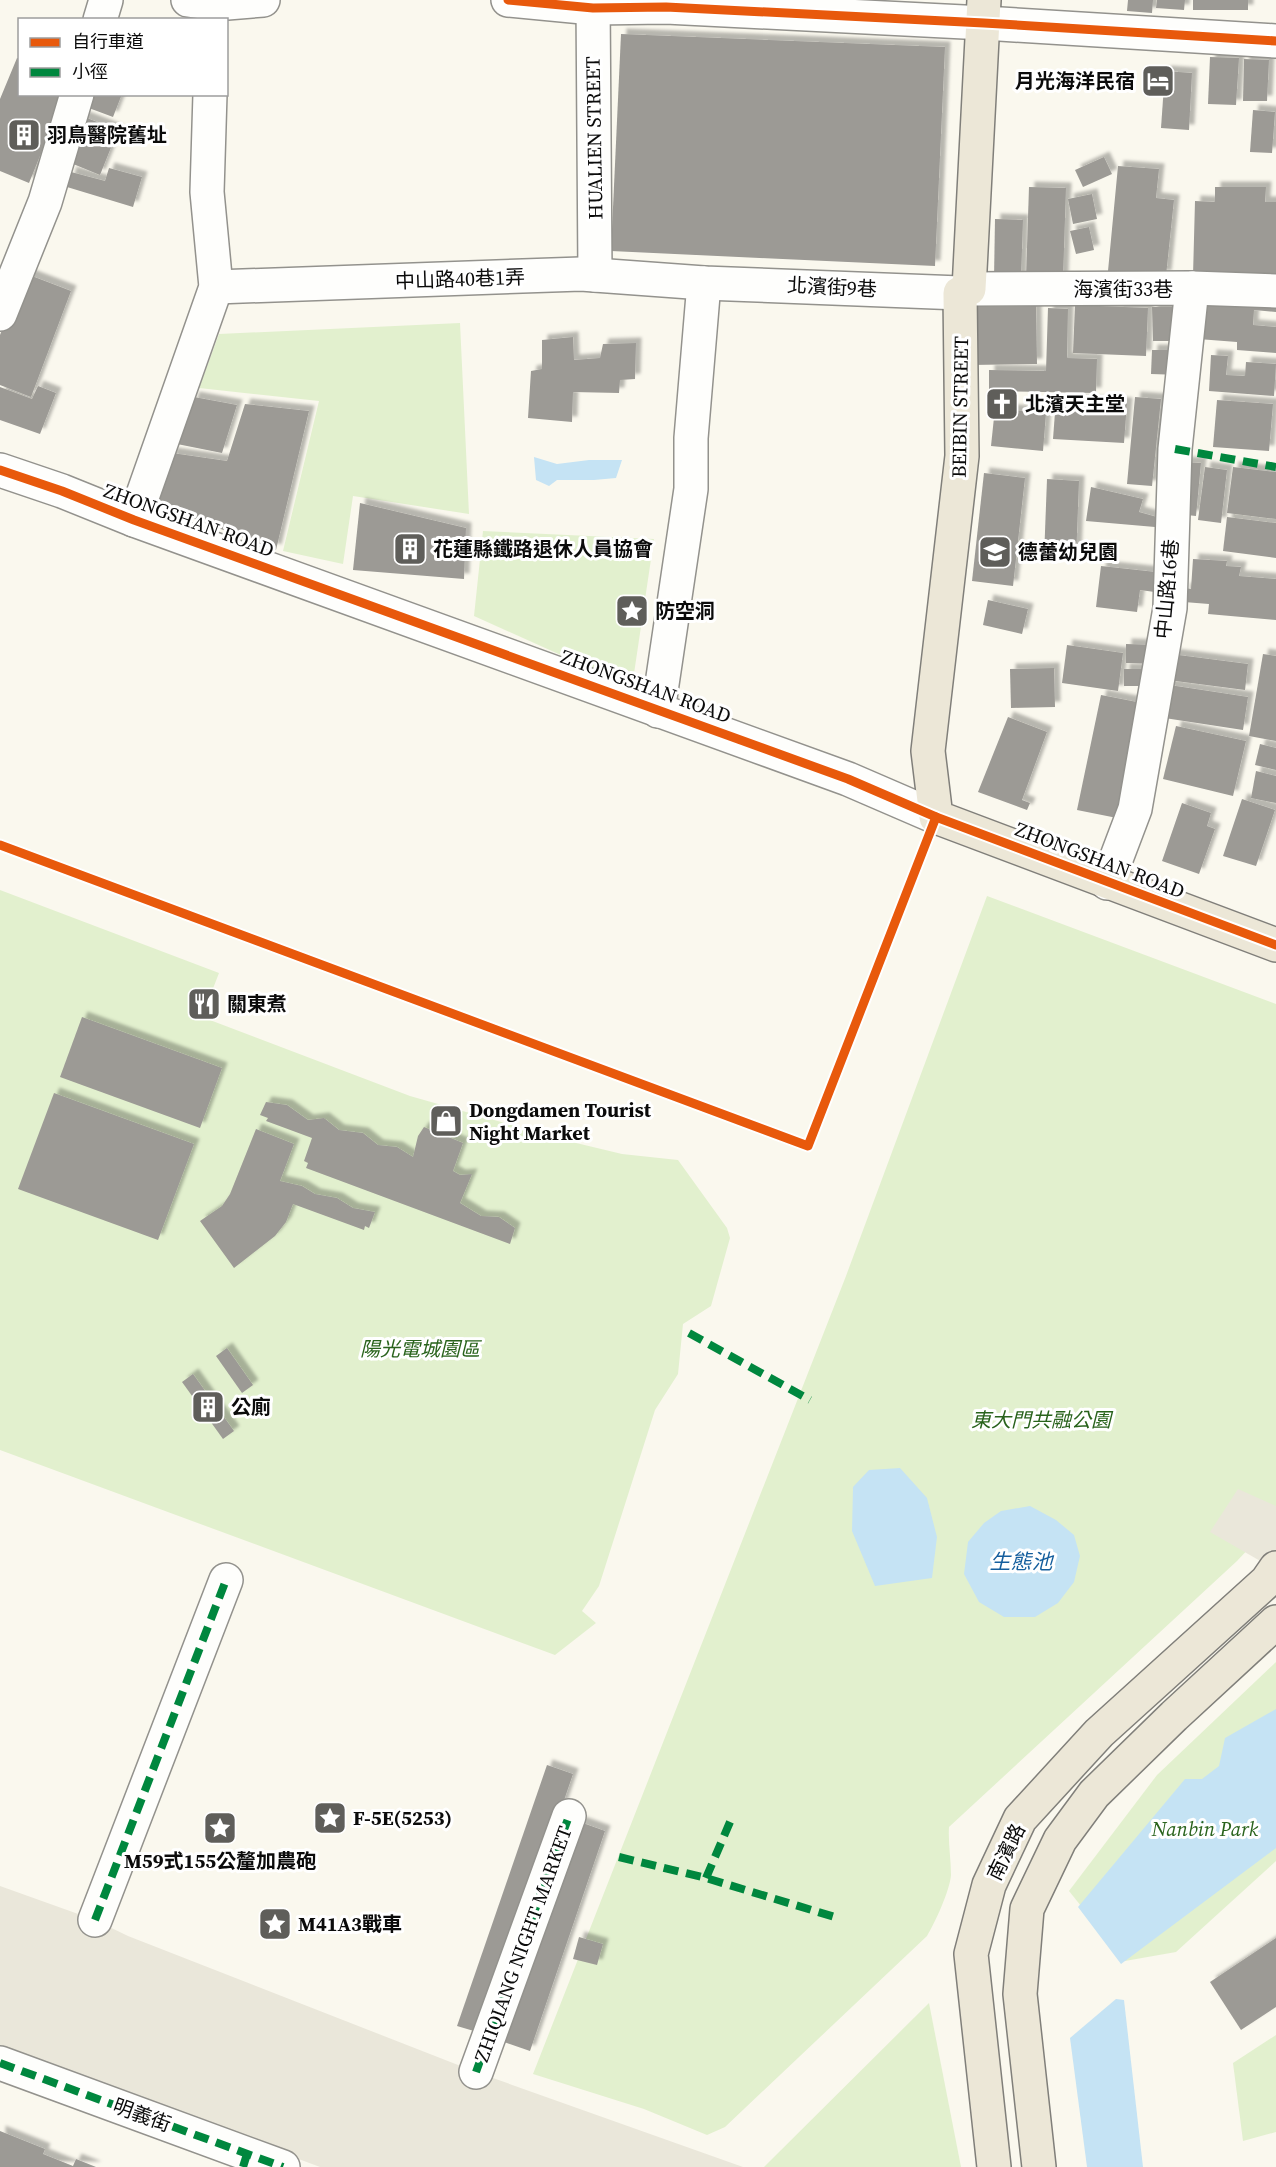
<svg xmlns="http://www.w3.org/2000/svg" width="1276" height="2167" font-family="'Source Serif 4','Noto Sans TC',serif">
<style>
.green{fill:#e2f0ce}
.plaza{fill:#eae7da}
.water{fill:#c5e3f4}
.building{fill:#9c9a95;filter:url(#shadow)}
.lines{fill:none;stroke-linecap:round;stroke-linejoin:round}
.minor-casing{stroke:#93928d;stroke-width:36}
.major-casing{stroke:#807f7a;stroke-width:36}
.minor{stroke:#fefefc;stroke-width:33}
.major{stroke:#ece7d7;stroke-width:33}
.quiet{stroke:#00873e;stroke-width:8;stroke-dasharray:15 8;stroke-linecap:butt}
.cycleway-casing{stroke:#fff;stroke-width:13}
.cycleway{stroke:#e8590c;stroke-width:9}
.labels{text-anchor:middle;stroke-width:6;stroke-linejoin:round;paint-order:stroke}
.poi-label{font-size:20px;font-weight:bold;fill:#0b0b0b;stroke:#fff;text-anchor:start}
.street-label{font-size:20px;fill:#0b0b0b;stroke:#fff}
.park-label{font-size:20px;font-style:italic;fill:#29631c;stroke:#fff}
.water-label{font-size:21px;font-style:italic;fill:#145e9d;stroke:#fff}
</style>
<defs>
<filter id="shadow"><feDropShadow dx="5.5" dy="-5.5" stdDeviation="1.5" flood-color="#0004"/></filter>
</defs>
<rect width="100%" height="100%" fill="#faf8ee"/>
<g class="green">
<polygon points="460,323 469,514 353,496 343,564 283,551 319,401 199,388 219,334"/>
<polygon points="483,531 654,539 632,687 474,616"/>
<polygon points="0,890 219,973 202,1017 410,1096 572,1142 622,1154 678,1160 727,1228 730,1238 711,1306 683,1324 678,1374 655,1410 599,1586 582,1611 596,1623 555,1655 0,1450"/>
<path d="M987 896 1276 1004V1510L1254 1543 1237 1561 949 1827C948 1843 951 1859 951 1875 950 1890 935 1923 927 1936L725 2127 707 2135 644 2109 533 2074 846 1276Z"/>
<polygon points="1276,1662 1276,1861 1176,1952 1125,1961 1069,1891 1157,1775"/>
<polygon points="929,2003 961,2167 764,2167"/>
<polygon points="1276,2035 1276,2132 1243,2141 1233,2063"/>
</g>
<g class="plaza">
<polygon points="1238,1489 1276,1506 1276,1570 1210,1532"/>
<polygon points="0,1886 95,1920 128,1936 476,2072 743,2167 320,2167 0,2047"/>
</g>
<g class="water">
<polygon points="534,457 557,464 589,460 622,460 616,478 594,480 557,480 549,486 536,480"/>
<polygon points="900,1468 927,1498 937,1537 932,1578 875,1586 852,1531 853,1487 869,1470"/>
<polygon points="1030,1506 1056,1520 1074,1535 1080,1556 1074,1582 1058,1603 1035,1617 1004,1617 979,1602 964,1574 968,1542 984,1523 1001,1511"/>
<polygon points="1276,1709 1276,1848 1121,1964 1078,1907 1185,1779 1202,1779 1219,1766 1225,1738"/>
<polygon points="1116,1999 1124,2000 1143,2167 1087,2167 1070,2038"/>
</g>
<g class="building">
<polygon points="1128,0 1153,0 1152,13 1127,11"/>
<polygon points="1157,0 1185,0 1184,10 1156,8"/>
<rect x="1193" y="0" width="55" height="10"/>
<polygon points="621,34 945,47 935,266 611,251"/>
<polygon points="1210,57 1239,58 1236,105 1208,104"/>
<polygon points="17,58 20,59 20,94 65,94 29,183 0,171 0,99"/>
<polygon points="1244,59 1269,60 1267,101 1243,101"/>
<polygon points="1165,71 1192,73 1189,130 1161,128"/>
<polygon points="82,94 122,94 113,117 78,104"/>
<polygon points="1253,110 1275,112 1272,153 1250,152"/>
<polygon points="79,115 118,130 100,175 61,159"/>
<polygon points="1104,157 1112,174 1083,187 1075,170"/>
<polygon points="1118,166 1159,169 1156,198 1174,200 1166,276 1108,271"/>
<polygon points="109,168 142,177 133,207 67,187 71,172 105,181"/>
<polygon points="1029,187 1066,188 1063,279 1026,278"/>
<polygon points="1215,187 1266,187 1265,202 1276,202 1276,278 1193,276 1195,201 1215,202"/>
<polygon points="1092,194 1097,219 1073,224 1068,199"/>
<polygon points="995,219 1023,220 1021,279 994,279"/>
<polygon points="1089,227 1094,250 1076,254 1070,231"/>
<polygon points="24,273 71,291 31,397 0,385 0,335"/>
<polygon points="1202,290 1276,295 1276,312 1254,310 1253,325 1276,327 1276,353 1237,350 1237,342 1198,339"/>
<polygon points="1075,305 1148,308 1146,356 1073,353"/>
<polygon points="1036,306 1037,364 971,365 970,307"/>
<polygon points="1152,307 1181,307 1182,341 1153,341"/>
<polygon points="1048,308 1068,309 1067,358 1097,359 1096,393 989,391 989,370 1046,371"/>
<polygon points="573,337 574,360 600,358 603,344 636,343 635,379 620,380 619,393 573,392 572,422 528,418 531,371 542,369 542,340"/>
<polygon points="1152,350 1182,350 1181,375 1151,374"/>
<polygon points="1211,355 1228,356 1226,375 1245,376 1246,362 1276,364 1274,396 1209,391"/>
<polygon points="38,386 56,393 40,434 0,420 0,387 32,399"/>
<polygon points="194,397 237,405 222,453 177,444"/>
<polygon points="1135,397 1161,399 1152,486 1127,484"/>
<polygon points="1056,399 1127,403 1124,443 1053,439"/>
<polygon points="1217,400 1273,404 1269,451 1213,447"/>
<polygon points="245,404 309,411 276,550 150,502 172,453 227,461"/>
<polygon points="995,408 1046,413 1043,451 991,446"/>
<polygon points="1182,462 1201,463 1196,516 1177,514"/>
<polygon points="1205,467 1227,470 1221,523 1198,520"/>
<polygon points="1233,467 1276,472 1276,519 1227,513"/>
<polygon points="984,473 1025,478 1013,586 972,581"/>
<polygon points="1047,479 1079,481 1076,560 1044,558"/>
<polygon points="1091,487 1143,499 1139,512 1157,517 1155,527 1086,521"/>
<polygon points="360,503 466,528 464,579 353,570"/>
<polygon points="1227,517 1276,523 1276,558 1223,551"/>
<polygon points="1193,559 1227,561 1226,566 1241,567 1239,576 1276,579 1276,620 1208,614 1209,604 1184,602 1185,588 1191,589"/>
<polygon points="1101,566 1165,573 1162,593 1140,590 1137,612 1096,607"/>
<polygon points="988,600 1028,609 1022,634 983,625"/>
<polygon points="1126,644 1156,645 1156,664 1126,663"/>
<polygon points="1067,645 1123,653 1118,691 1062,683"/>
<polygon points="1163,653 1248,664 1245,690 1160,679"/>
<polygon points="1263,654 1276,656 1276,741 1249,736"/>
<polygon points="1054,668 1055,707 1011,708 1010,669"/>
<polygon points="1124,669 1145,669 1144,686 1124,686"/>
<polygon points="1163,684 1248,697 1243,730 1158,717"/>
<polygon points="1101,695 1142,703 1117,818 1077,810"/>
<polygon points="1008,717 1047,732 1022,800 1030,803 1027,810 978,792"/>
<polygon points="1176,726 1246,741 1233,796 1163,779"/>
<polygon points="1260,744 1276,748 1276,770 1255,765"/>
<polygon points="1256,771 1276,776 1276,803 1251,798"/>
<polygon points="1242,799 1275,810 1256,866 1223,856"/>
<polygon points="1182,803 1211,813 1207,826 1215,829 1199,874 1162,861"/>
<polygon points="82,1017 222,1068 200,1128 60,1077"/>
<polygon points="54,1093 194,1144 158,1240 18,1189"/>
<polygon points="266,1102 287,1105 308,1120 324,1118 339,1130 363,1133 378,1145 397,1147 413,1157 418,1136 424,1127 463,1143 453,1171 460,1175 472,1174 460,1203 481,1216 499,1217 515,1228 510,1244 306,1168 308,1163 304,1161 312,1138 266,1121 268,1118 260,1115"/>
<polygon points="256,1129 294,1144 280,1181 302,1186 315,1194 337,1198 353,1208 375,1212 369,1228 365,1226 364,1230 293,1204 286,1222 275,1236 234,1268 200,1221 222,1206 230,1194"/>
<polygon points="227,1348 253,1385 242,1393 216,1356"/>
<polygon points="193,1374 234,1431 223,1439 182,1382"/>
<polygon points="547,1765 573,1774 484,2034 457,2026"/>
<polygon points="580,1822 605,1831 530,2051 504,2042"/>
<polygon points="579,1937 603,1944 597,1965 573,1959"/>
<polygon points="1276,1938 1276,2007 1241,2030 1210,1982"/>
<polygon points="0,2131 45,2149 43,2154 73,2166 76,2159 96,2167 0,2167"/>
</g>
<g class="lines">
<g class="minor-casing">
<g id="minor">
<polyline points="188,0 215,4 263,0"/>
<polyline points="508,0 593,8 666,7 984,23 1276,41"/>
<polyline points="593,0 595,275"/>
<polyline points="100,20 106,0"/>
<polyline points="216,287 581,274 704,283 960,293"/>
<polyline points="969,289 1192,288 1276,291"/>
<polyline points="0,314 45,202 77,94"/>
<polyline points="0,470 62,491 134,520 848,779 936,817"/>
<polyline points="134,520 216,287 207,192 210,94"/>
<polyline points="658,711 691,489 691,438 704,283"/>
<polyline points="1107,883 1135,809 1170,608 1175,449 1192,288"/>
<polyline points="95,1920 226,1580"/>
<polyline points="0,2063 283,2167"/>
<polyline points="476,2072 569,1816"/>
</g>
</g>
<g class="major-casing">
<g id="major">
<polyline points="984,0 969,289 960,293 962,456 928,751 936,817 1276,945"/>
<polyline points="994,2167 971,1954 989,1885 1020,1819 1099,1733 1267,1581 1276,1568"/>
<polyline points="1039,2167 1020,1994 1027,1909 1060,1840 1094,1794 1174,1716 1276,1622"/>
</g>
</g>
<use href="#minor" class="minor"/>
<use href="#major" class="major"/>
<g class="quiet">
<polyline points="1175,449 1276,467"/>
<polyline points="689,1333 810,1400"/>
<polyline points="619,1857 706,1878 838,1918"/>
<polyline points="706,1878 733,1815"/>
<polyline points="95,1920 226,1580"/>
<polyline points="0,2063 283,2167"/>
<polyline points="476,2072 569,1816"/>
<polyline points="243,2167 247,2154"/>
</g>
<g class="cycleway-casing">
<g id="cycleway">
<polyline points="508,0 593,8 666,7 984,23 1276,41"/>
<polyline points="0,470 62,491 134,520 848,779 936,817 1276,945"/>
<polyline points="0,845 808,1146 936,817"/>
</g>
</g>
<use href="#cycleway" class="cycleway"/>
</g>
<defs>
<g id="hotel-square" transform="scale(1.725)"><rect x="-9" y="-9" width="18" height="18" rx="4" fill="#5f5e5a" stroke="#fff"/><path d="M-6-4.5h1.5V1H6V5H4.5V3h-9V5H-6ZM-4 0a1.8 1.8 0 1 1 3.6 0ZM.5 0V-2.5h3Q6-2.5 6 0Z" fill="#fff"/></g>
<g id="building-square" transform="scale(1.725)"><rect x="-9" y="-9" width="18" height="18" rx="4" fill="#5f5e5a" stroke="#fff"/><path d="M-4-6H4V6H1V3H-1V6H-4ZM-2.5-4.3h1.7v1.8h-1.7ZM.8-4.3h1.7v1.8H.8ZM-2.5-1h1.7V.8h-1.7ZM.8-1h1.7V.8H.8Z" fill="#fff"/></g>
<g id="church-square" transform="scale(1.725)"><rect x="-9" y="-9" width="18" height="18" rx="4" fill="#5f5e5a" stroke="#fff"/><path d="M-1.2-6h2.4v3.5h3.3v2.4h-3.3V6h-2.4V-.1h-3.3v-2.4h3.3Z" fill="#fff"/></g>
<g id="school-square" transform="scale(1.725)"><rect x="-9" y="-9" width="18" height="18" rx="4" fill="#5f5e5a" stroke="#fff"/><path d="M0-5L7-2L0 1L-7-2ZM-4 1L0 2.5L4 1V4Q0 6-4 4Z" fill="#fff"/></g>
<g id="sight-square" transform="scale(1.725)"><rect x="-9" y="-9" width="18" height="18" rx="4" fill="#5f5e5a" stroke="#fff"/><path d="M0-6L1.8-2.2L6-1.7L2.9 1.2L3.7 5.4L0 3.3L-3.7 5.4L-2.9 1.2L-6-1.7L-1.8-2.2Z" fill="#fff"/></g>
<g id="restaurant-square" transform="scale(1.725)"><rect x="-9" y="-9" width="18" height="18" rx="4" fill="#5f5e5a" stroke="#fff"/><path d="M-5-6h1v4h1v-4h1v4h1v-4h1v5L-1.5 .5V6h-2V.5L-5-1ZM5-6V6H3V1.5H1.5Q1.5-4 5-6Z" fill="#fff"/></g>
<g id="shop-square" transform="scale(1.725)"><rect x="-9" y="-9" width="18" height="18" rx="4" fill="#5f5e5a" stroke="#fff"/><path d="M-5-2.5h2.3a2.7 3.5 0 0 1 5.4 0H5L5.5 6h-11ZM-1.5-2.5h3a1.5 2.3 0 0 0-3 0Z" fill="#fff"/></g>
</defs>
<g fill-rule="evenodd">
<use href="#hotel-square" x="1158" y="81"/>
<use href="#building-square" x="24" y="135"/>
<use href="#church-square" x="1002" y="404"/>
<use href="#building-square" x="410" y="549"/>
<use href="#school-square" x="995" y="552"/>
<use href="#sight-square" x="632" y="611"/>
<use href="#restaurant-square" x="204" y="1004"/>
<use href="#shop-square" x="446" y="1121"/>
<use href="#building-square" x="208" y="1407"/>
<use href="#sight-square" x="330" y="1818"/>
<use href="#sight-square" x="220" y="1828"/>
<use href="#sight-square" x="275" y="1924"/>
</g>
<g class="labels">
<g class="poi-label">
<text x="1135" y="88" text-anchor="end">月光海洋民宿</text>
<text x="47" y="142">羽鳥醫院舊址</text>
<text x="1025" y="411">北濱天主堂</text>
<text x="433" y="556">花蓮縣鐵路退休人員協會</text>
<text x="1018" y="559">德蕾幼兒園</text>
<text x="655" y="618">防空洞</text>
<text x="227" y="1011">關東煮</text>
<text x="469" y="1117">Dongdamen Tourist<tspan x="469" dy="23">Night Market</tspan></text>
<text x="231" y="1414">公廁</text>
<text x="353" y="1825">F-5E(5253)</text>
<text x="220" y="1868" text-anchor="middle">M59式155公釐加農砲</text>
<text x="298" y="1931">M41A3戰車</text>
</g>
<g class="street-label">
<text transform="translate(594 138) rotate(-91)" y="7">HUALIEN STREET</text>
<text transform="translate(460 279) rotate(-2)" y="7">中山路40巷1弄</text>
<text transform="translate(832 287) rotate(3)" y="7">北濱街9巷</text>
<text x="1123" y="296">海濱街33巷</text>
<text transform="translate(960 407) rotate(-89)" y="7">BEIBIN STREET</text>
<text transform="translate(189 520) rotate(20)" y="7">ZHONGSHAN ROAD</text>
<text transform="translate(1167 589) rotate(-85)" y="7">中山路16巷</text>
<text transform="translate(646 686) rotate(20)" y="7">ZHONGSHAN ROAD</text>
<text transform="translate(1100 860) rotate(21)" y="7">ZHONGSHAN ROAD</text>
<text transform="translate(1006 1852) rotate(-64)" y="7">南濱路</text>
<text transform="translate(523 1944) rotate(-70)" y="7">ZHIQIANG NIGHT MARKET</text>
<text transform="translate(142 2115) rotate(20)" y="7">明義街</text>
</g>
<g class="park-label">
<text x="420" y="1356">陽光電城園區</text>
<text x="1041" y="1427">東大門共融公園</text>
<text x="1205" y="1836">Nanbin Park</text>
</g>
<g class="water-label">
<text x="1021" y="1569">生態池</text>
</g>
</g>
<rect x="18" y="18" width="210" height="78" fill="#ffffff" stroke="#9d9d9d" stroke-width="1.5"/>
<rect x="30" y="38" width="30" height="9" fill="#e8590c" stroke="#9d9d9d" stroke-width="1.5"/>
<text x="72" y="48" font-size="18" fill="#0b0b0b">自行車道</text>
<rect x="30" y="68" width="30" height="9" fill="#00873e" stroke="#9d9d9d" stroke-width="1.5"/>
<text x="72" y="78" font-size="18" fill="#0b0b0b">小徑</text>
</svg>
